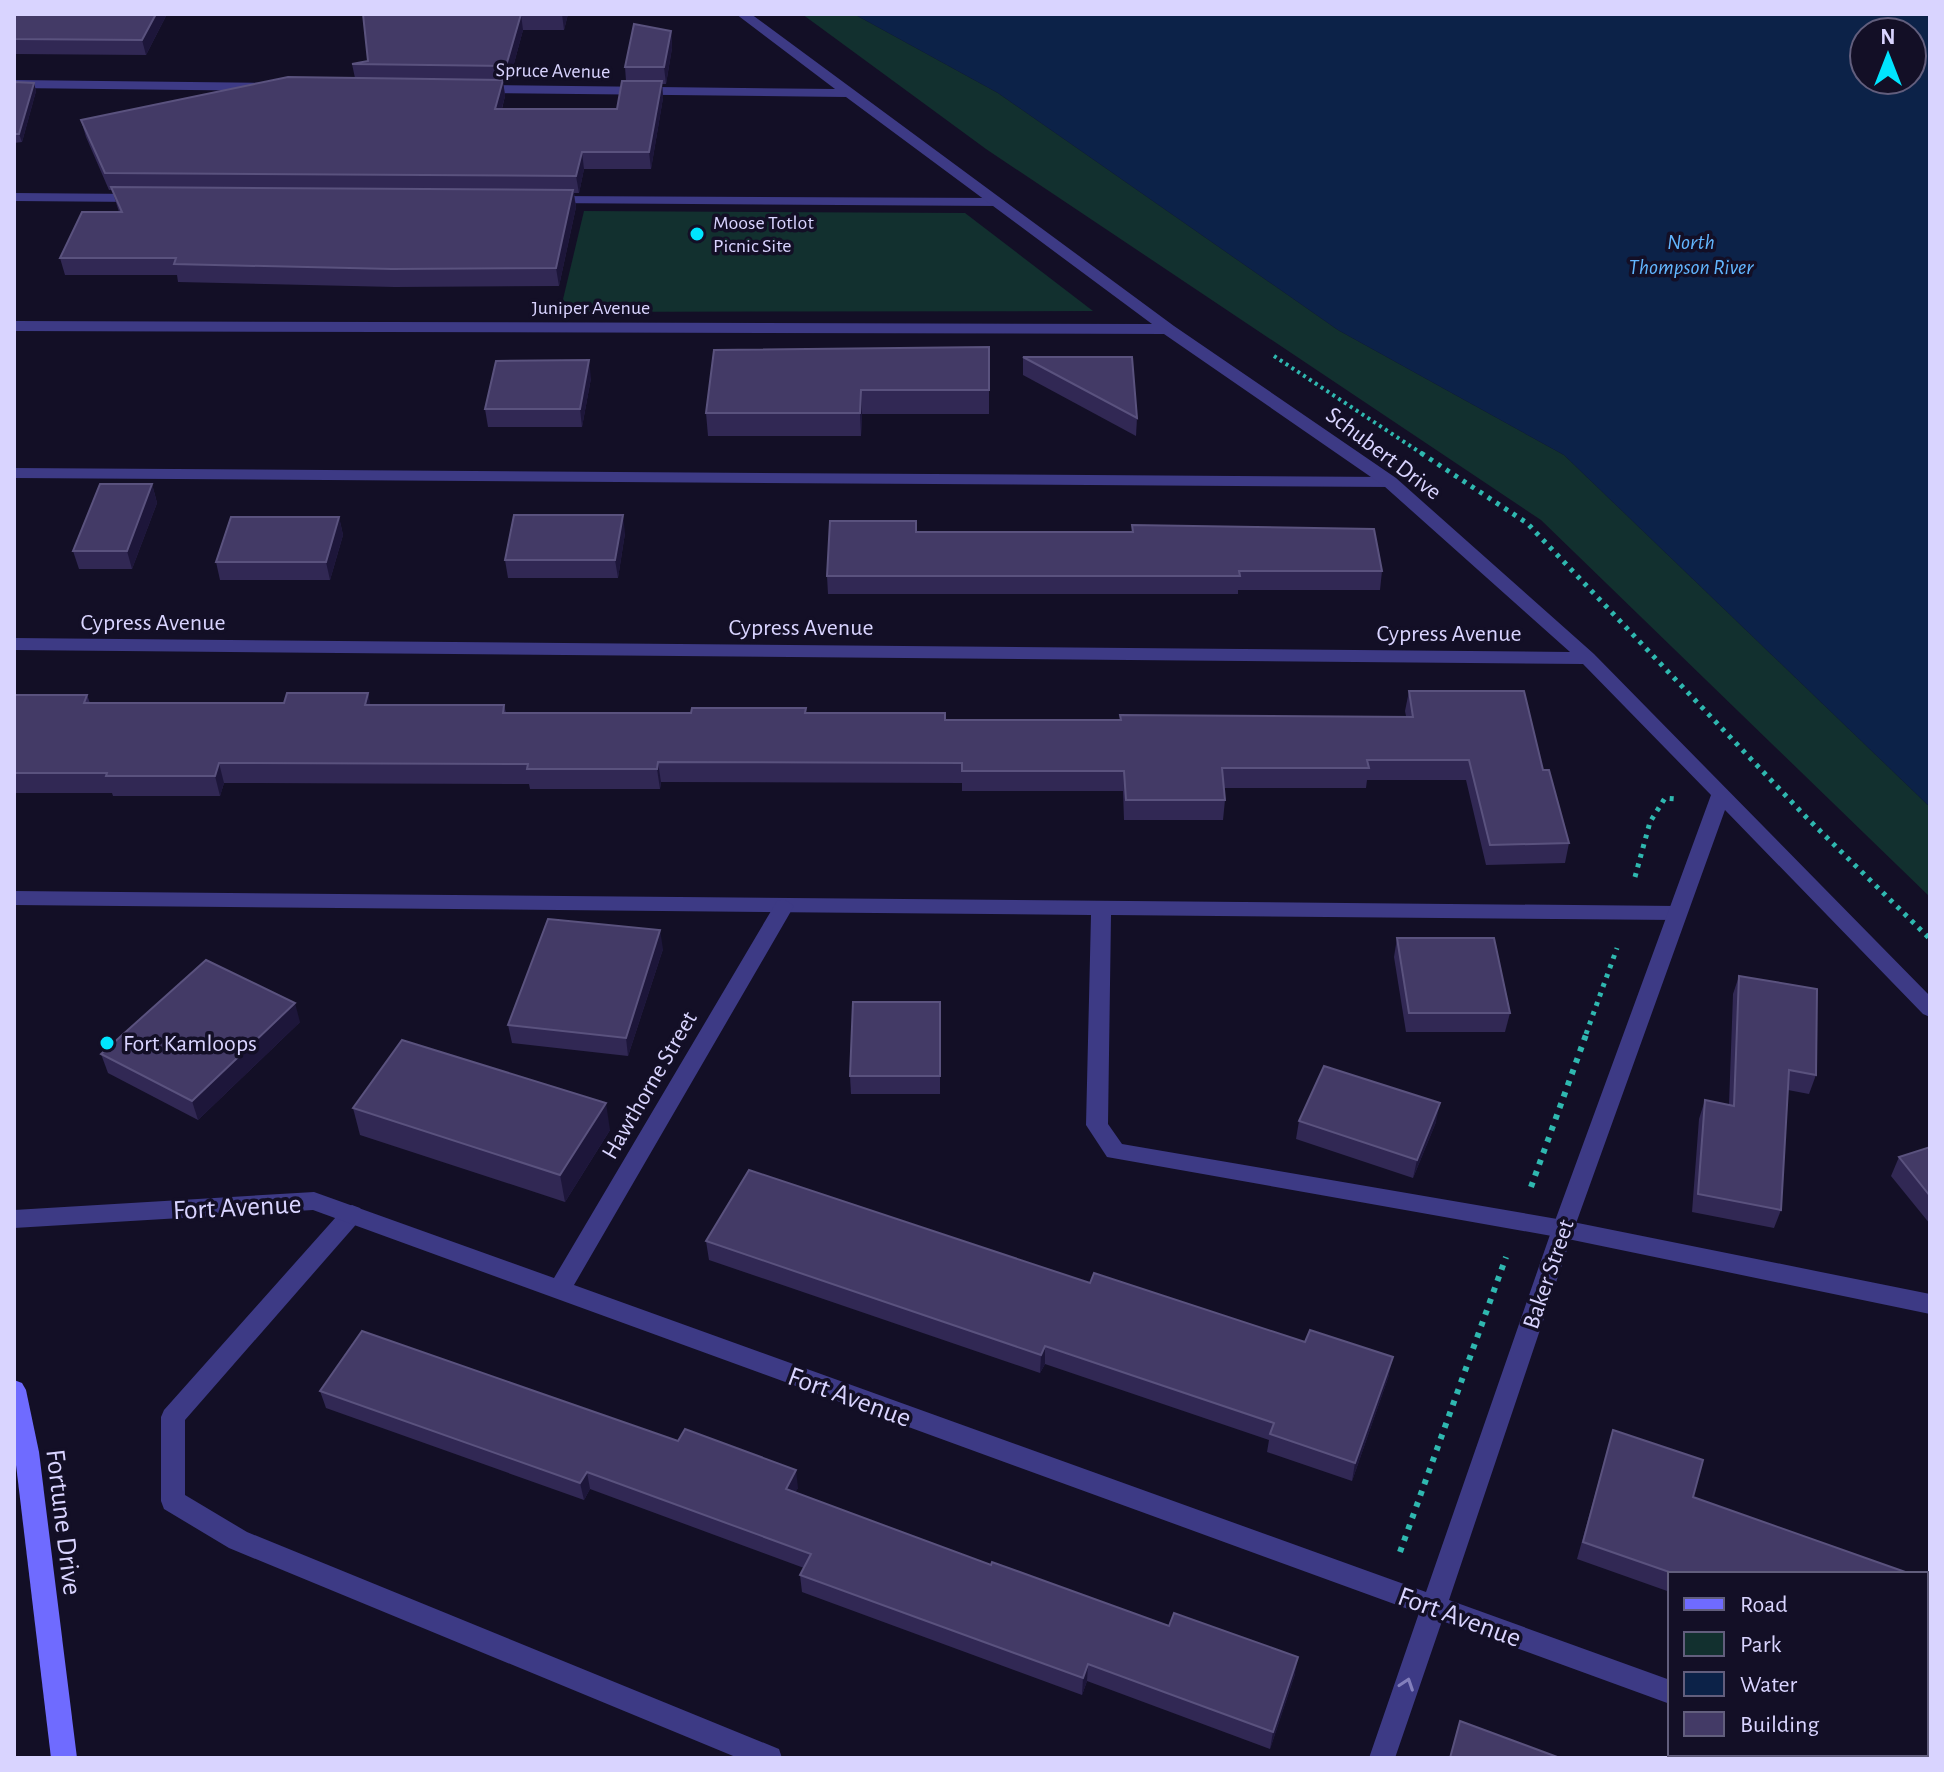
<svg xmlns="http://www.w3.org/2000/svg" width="1944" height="1772" font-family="'Alegreya Sans',sans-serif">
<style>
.green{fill:#12302f}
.water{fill:#0c2248;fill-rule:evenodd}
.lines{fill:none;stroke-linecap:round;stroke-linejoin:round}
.path-far2{stroke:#2fb8b0;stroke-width:4;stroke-dasharray:3 4;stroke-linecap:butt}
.path-far1{stroke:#2fb8b0;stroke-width:5;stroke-dasharray:4 6;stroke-linecap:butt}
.path{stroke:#2fb8b0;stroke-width:6;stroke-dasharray:5 7;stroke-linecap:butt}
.service{fill:#3d3a85;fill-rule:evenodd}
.minor{fill:#3d3a85;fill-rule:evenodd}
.secondary{fill:#6f6bff;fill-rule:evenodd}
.wall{fill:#312854}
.shaded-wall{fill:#1d163a}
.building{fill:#433a66;stroke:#5a527e;stroke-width:2}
.oneway{stroke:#837fbc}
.poi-dot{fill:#00e5ff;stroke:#130f26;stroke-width:3}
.labels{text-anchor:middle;stroke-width:7;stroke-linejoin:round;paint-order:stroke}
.far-street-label{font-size:20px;fill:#d9d4ff;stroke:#130f26}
.far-poi-label{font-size:20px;fill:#d9d4ff;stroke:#130f26;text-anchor:start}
.far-water-label{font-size:22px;font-style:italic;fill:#62b6ff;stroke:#130f26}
.street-label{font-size:24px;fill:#d9d4ff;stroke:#130f26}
.poi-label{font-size:24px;fill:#d9d4ff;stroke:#130f26;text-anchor:start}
.near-street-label{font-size:28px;fill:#d9d4ff;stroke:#130f26}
</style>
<rect width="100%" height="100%" fill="#130f26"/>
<g class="green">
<polygon points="802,14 854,14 998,93 1338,330 1564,455 1930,807 1930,897 1541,520 986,149"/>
<polygon points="584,211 965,213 1093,311 560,312"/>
</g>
<path class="water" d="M854 14H1930V807L1564 455 1338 330 998 93ZM1864 32H1912V80H1864Z"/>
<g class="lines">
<polyline class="path-far2" points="1274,356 1424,455"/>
<g class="path-far1">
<polyline points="1421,453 1527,523 1807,818 1930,939"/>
<polyline points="1635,877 1650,822 1665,798 1677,799"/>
<polyline points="1586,1034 1617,948"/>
</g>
<g class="path">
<polyline points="1531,1187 1587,1032"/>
<polyline points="1400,1552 1506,1257"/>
</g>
<g class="service">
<polygon points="14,193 138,194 145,198 138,202 14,201"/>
<polygon points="550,196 998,198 1005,202 998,206 545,203 545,197"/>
<polygon points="14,468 1390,477 1398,482 1390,487 14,478"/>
<polygon points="14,891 1677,906 1687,913 1677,920 1111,915 1108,1124 1122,1144 1563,1220 1930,1294 1930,1314 1563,1238 1107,1157 1086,1125 1091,915 14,905"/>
<polygon points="352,1205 360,1208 363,1214 360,1220 185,1420 185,1495 247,1532 779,1749 782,1758 738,1758 229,1548 164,1509 161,1501 161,1417 164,1410 344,1208"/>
</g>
<g class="minor">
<polygon points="736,14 751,14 1174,326 1396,478 1594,654 1930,996 1930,1017 1923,1014 1725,810 1574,1229 1449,1600 1670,1680 1670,1704 1442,1621 1395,1758 1369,1758 1419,1613 313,1210 14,1228 14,1210 314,1192 554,1278 777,901 784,899 794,906 574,1285 1426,1592 1552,1229 1711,795 1583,664 14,650 14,638 1570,652 1384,486 1164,334 14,331 14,321 1152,324 846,97 479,93 472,89 479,85 835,89"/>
<polygon points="14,80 271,83 278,87 271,91 14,88"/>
<polygon points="1831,1754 1868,1754 1869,1758 1832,1758"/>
</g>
<polygon class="secondary" points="14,1380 22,1383 26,1390 39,1452 77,1758 51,1758 14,1448"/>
</g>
<g class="wall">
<polygon points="14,14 167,14 146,55 14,54"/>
<polygon points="363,14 568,14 564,30 523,30 509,82 503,82 505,96 502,109 617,109 626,81 625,67 671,31 672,48 666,84 662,84 663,98 651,169 584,169 579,193 574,193 576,207 559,286 395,287 178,282 177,275 65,275 60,258 119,212 112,190 109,190 86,137 81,120 355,78 352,64 368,61"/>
<polygon points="14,82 34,83 36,91 22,142 14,143"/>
<polygon points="989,347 989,414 862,414 861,436 708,436 706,413"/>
<polygon points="1023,357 1137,418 1136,436 1023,375"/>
<polygon points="591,378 582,427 488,427 485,409"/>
<polygon points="152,484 157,503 132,569 79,569 73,551"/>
<polygon points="339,517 343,535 330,580 220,580 216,562"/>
<polygon points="1132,525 1382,571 1380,590 1238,590 1238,594 828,594 827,576 916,532 1132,532"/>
<polygon points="625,533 618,578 508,578 505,560"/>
<polygon points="1409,691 1543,770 1569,843 1565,863 1486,865 1466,780 1367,780 1366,788 1224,788 1225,800 1223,820 1124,820 1123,791 962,791 962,783 661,782 660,789 530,789 529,784 224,783 220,796 113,796 112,793 14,793 14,695 87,695 90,703 284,703 368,693 370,705 504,705 506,713 806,713 945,720 1120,720 1406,716 1405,711"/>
<polygon points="1397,938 1510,1013 1505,1032 1406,1032 1394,957"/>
<polygon points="663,949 628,1056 512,1043 508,1025"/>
<polygon points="1739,976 1816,1075 1809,1094 1788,1090 1781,1210 1774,1228 1692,1212 1699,1119 1705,1100 1729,1105 1733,994"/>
<polygon points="940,1002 940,1094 851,1094 850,1076"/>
<polygon points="300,1022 198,1120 108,1073 101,1054"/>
<polygon points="353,1108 610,1130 565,1202 360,1135"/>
<polygon points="1299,1121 1436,1122 1413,1178 1296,1139"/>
<polygon points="1930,1147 1930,1224 1891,1176 1899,1157"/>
<polygon points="706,1241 1090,1283 1389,1375 1352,1481 1267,1452 1269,1440 1045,1364 1040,1373 709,1260"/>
<polygon points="320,1391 798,1488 795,1492 991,1565 1295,1674 1270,1749 1087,1681 1082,1695 802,1592 800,1575 804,1568 590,1489 584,1500 326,1408"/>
<polygon points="1613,1430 1693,1497 1911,1574 1670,1574 1670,1592 1577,1559"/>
<polygon points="1926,1579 1930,1581 1930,1668 1926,1667"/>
</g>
<g class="shaded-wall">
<polygon points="156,14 167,14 146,55 142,40"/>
<polygon points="521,14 523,30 509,82 506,66"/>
<polygon points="562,14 568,14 564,30"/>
<polygon points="671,31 672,48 666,84 664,67"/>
<polygon points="503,80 505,96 497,126 495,109"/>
<polygon points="662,81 663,98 651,169 649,152"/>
<polygon points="34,83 36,91 22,142 19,134"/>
<polygon points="582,152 584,169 579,193 576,176"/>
<polygon points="573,190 576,207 559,286 556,268"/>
<polygon points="589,360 591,378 582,427 580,409"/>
<polygon points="861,390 862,414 861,436 860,413"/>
<polygon points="152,484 157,503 132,569 127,551"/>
<polygon points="623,515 625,533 618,578 615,560"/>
<polygon points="339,517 343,535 330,580 326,562"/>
<polygon points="368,693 372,713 365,705"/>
<polygon points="658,762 661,782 660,789 657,769"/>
<polygon points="219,763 224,783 220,796 215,776"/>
<polygon points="660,930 663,949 628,1056 626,1038"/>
<polygon points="295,1003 300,1022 198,1120 192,1101"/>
<polygon points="606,1103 610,1130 565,1202 560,1175"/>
<polygon points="1440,1103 1436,1122 1413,1178 1417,1160"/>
<polygon points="1045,1346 1045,1364 1040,1373 1041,1355"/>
<polygon points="1393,1357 1389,1375 1352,1481 1355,1463"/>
<polygon points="796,1470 798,1488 788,1506 786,1489"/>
<polygon points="587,1472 590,1489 584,1500 580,1483"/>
<polygon points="1298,1657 1295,1674 1270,1749 1273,1732"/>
<polygon points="1088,1664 1087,1681 1082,1695 1083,1678"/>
</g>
<g class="building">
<polygon points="14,14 156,14 142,40 14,39"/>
<polygon points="363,14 521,14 506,66 352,64 368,61"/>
<polygon points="634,24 671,31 664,67 625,67"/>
<polygon points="288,77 503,80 495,109 617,109 622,81 662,81 649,152 582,152 576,176 105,173 81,120"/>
<polygon points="14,82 34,83 19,134 14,134"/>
<polygon points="111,187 573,190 556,268 392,269 174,264 176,258 60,258 82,212 122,212"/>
<polygon points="989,347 989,390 861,390 860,413 706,413 714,350"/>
<polygon points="1023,357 1132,357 1137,418"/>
<polygon points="589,360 580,409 485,409 496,361"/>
<polygon points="100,484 152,484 127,551 73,551"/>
<polygon points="514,515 623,515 615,560 505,560"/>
<polygon points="231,517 339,517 326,562 216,562"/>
<polygon points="830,521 916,521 916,532 1133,532 1132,525 1374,529 1382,571 1239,571 1240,576 827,576"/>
<polygon points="1409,691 1524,691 1543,770 1549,770 1569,843 1490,845 1469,760 1367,760 1369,768 1222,768 1225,800 1126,800 1124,771 962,771 962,763 658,762 657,769 527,769 528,764 219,763 215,776 106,776 107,773 14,773 14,695 87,695 84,703 284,703 287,693 368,693 365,705 504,705 503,713 691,713 692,708 806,708 805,713 945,713 945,720 1121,720 1120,715 1413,717"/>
<polygon points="548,919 660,930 626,1038 508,1025"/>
<polygon points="1397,938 1494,938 1510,1013 1409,1013"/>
<polygon points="206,960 295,1003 192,1101 101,1054"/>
<polygon points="1739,976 1817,989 1816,1075 1789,1070 1781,1210 1698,1194 1705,1100 1734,1106"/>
<polygon points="853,1002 940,1002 940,1076 850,1076"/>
<polygon points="402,1040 606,1103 560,1175 353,1108"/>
<polygon points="1324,1066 1440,1103 1417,1160 1299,1121"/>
<polygon points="1930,1147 1930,1196 1899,1157"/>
<polygon points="749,1170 1090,1283 1094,1273 1305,1342 1310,1330 1393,1357 1355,1463 1270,1434 1274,1423 1045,1346 1041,1355 706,1241"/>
<polygon points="362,1331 678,1441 685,1429 796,1470 786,1489 991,1565 992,1562 1169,1626 1174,1613 1298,1657 1273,1732 1088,1664 1083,1678 800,1575 811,1554 587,1472 580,1483 320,1391"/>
<polygon points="1613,1430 1703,1460 1693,1497 1911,1574 1675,1574 1583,1542"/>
<polygon points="1926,1579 1930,1581 1930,1648 1926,1646"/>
<polygon points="1460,1721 1560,1758 1450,1758"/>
</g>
<defs><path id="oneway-chevron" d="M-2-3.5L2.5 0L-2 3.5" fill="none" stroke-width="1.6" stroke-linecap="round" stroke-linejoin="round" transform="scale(2)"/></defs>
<use class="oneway" href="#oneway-chevron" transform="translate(1407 1684) rotate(-71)"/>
<g class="poi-dot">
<circle cx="697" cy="234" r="8"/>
<circle cx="107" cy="1043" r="8"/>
</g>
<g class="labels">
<g class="far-street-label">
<text transform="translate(553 70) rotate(1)" y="7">Spruce Avenue</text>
<text x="591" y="314">Juniper Avenue</text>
</g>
<g class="far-poi-label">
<text x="713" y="229">Moose Totlot<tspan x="713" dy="23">Picnic Site</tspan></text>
</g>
<g class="far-water-label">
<text x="1691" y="249">North<tspan x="1691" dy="25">Thompson River</tspan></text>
</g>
<g class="street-label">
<text transform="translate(1384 453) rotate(37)" y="8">Schubert Drive</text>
<text x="153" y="630">Cypress Avenue</text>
<text x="801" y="635">Cypress Avenue</text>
<text x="1449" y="641">Cypress Avenue</text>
<text transform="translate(649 1085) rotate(-60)" y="8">Hawthorne Street</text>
<text transform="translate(1548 1274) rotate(-71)" y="8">Baker Street</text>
</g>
<g class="poi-label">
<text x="123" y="1051">Fort Kamloops</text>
</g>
<g class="near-street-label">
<text transform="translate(237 1206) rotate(-3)" y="10">Fort Avenue</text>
<text transform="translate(850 1396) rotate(20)" y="10">Fort Avenue</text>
<text transform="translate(65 1522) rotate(83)" y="10">Fortune Drive</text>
<text transform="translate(1460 1616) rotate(20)" y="10">Fort Avenue</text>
</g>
</g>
<rect width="1944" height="1772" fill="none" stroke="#d9d4ff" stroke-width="32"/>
<rect x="1668" y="1572" width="260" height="184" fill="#130f26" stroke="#625e7d" stroke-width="2"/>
<rect x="1684" y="1598" width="40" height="12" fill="#6f6bff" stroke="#625e7d" stroke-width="2"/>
<text x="1740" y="1612" font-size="24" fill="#d9d4ff">Road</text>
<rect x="1684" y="1632" width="40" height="24" fill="#12302f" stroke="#625e7d" stroke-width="2"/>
<text x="1740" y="1652" font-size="24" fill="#d9d4ff">Park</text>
<rect x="1684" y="1672" width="40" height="24" fill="#0c2248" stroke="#625e7d" stroke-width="2"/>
<text x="1740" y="1692" font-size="24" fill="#d9d4ff">Water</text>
<rect x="1684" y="1712" width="40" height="24" fill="#433a66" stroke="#625e7d" stroke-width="2"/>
<text x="1740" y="1732" font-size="24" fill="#d9d4ff">Building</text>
<g transform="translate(1888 56)"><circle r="38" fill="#130f26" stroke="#625e7d" stroke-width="2"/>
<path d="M0-6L14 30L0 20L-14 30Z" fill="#00e5ff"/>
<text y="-12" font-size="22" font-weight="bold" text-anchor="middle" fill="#d9d4ff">N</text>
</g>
</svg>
